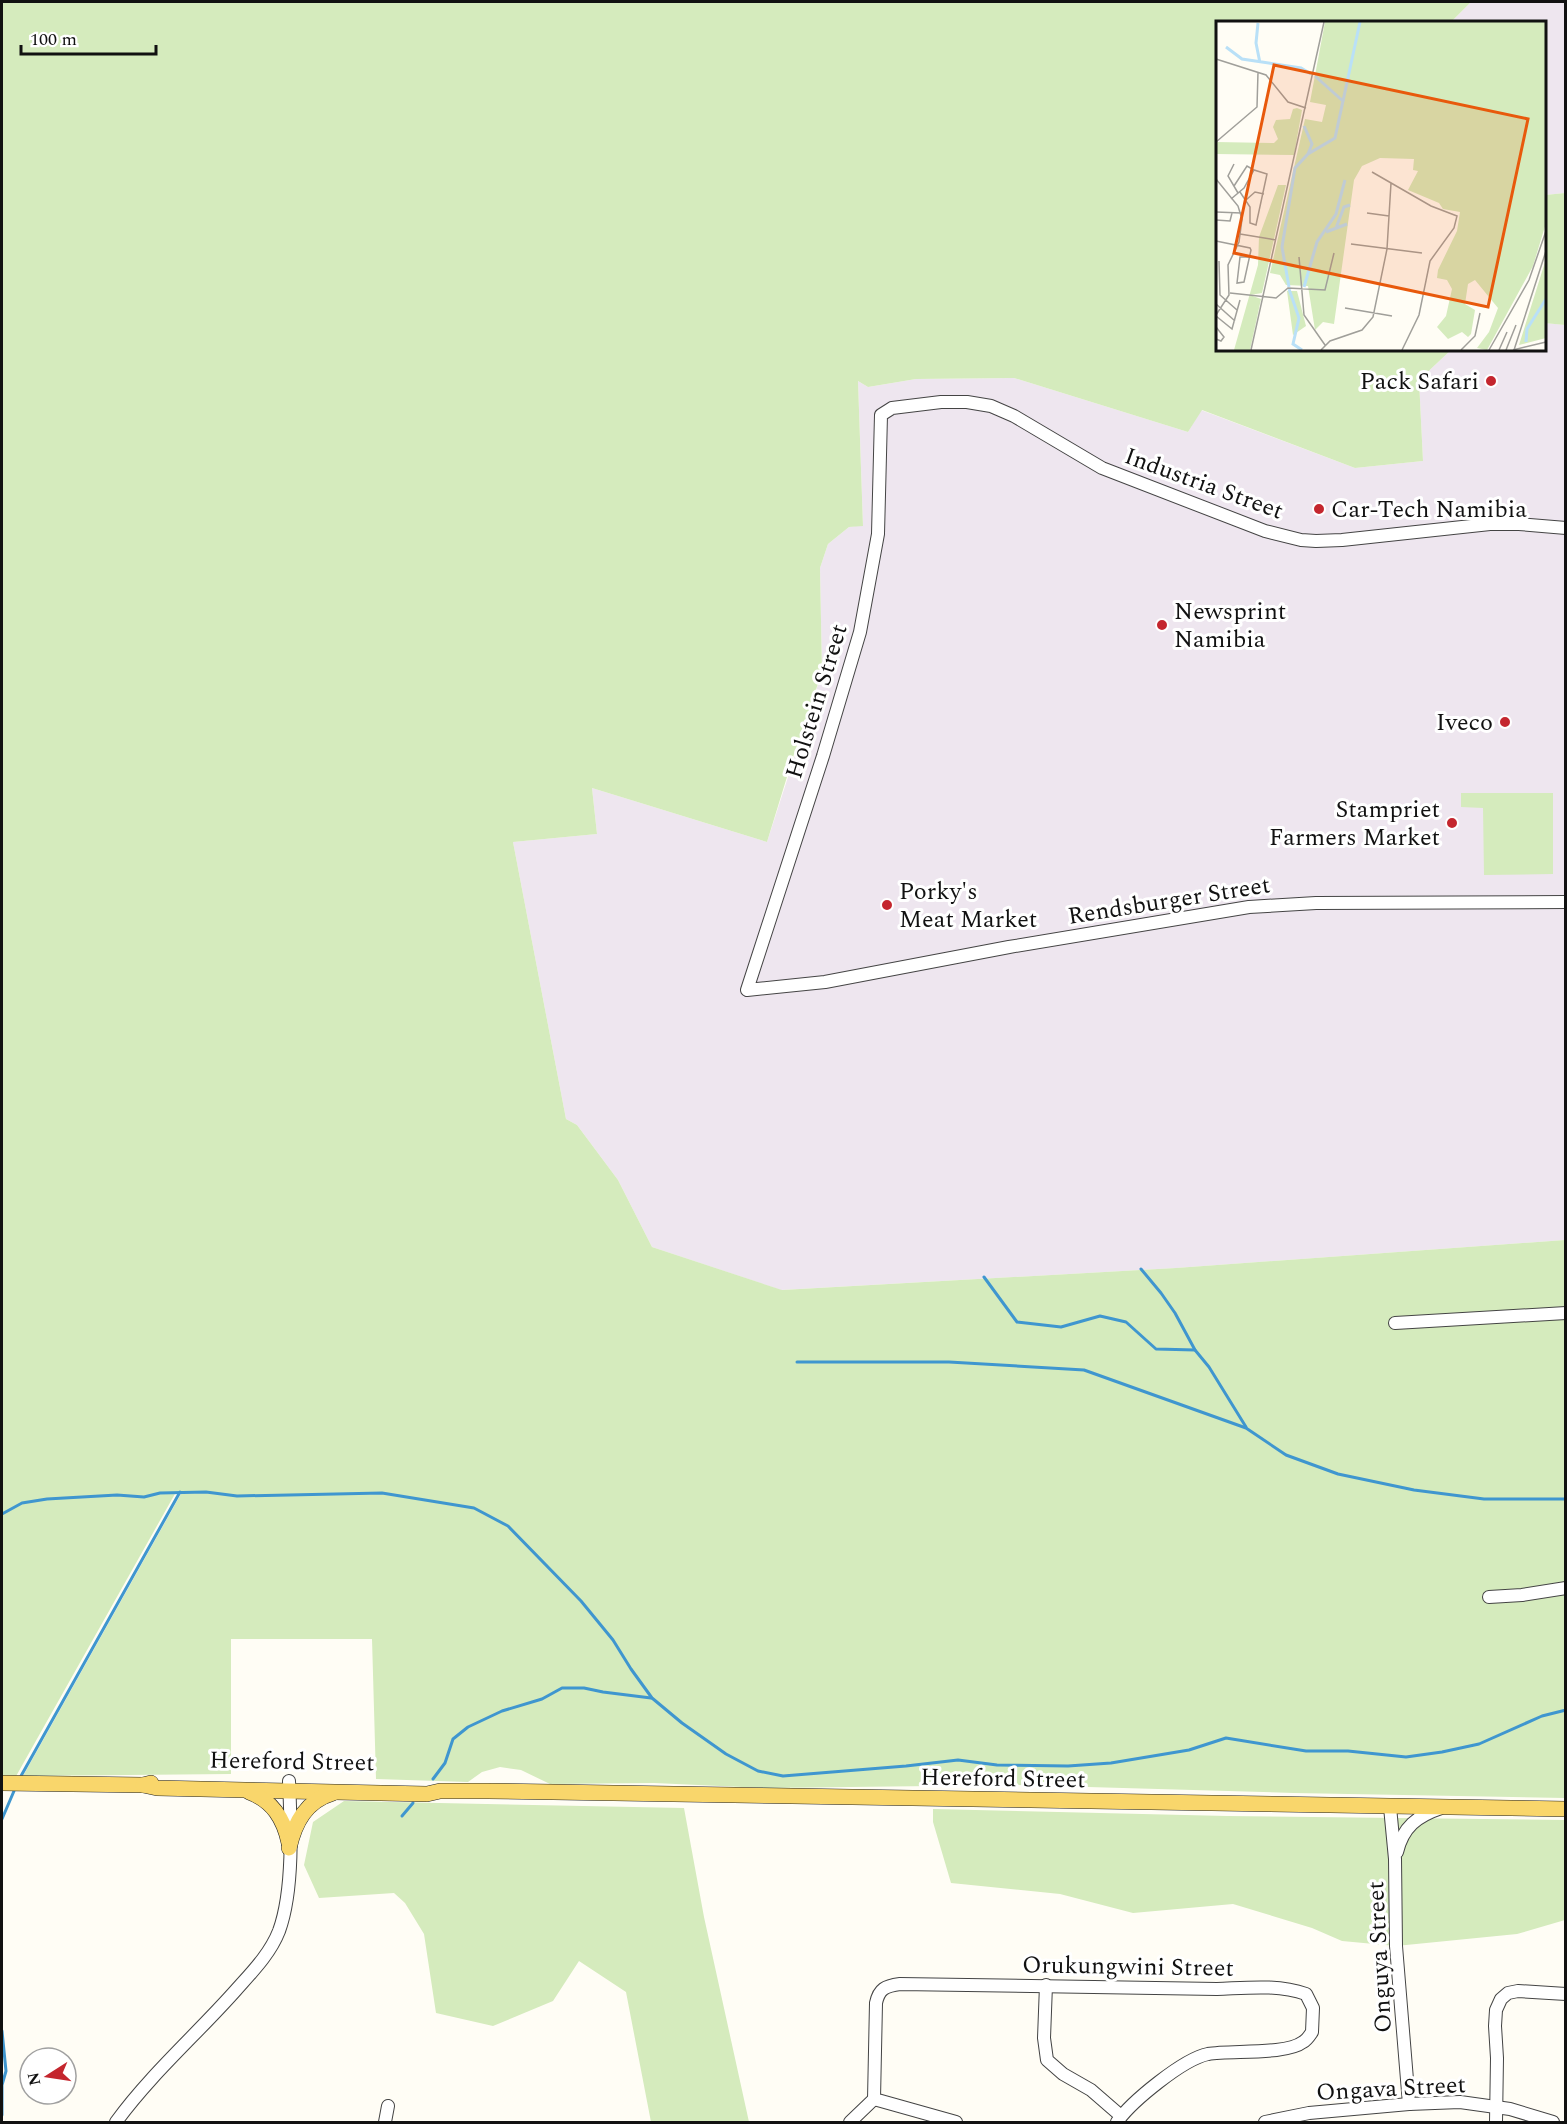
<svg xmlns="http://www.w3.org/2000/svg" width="1567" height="2124" font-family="Spectral,serif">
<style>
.industrial{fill:#eee6ef}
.green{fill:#d5ebbd}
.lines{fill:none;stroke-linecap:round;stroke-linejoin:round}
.stream{stroke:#3f96cf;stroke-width:3}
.minor-casing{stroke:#444;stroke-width:14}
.major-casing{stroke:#222;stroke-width:16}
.minor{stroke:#fff;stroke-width:12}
.major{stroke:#f9d66b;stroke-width:15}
.poi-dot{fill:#c4262e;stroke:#fff;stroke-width:2}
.labels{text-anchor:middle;stroke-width:6;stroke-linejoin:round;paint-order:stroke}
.poi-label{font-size:24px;fill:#111;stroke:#fff;text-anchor:end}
.street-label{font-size:24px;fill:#111;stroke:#fff}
.inset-river{fill:none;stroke:#b9e0f7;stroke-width:3}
.inset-road{fill:none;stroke:#a09f9a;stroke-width:1.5}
.view{fill:#e8590c;fill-opacity:0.15;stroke:#e8590c;stroke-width:3}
.inset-edge{fill:none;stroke:#111;stroke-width:3}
</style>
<rect width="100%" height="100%" fill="#fffdf5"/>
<g class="industrial">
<polygon points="1471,2 1565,2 1565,193 1545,195 1544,22 1451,22"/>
<polygon points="1545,323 1565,325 1565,1240 1176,1268 781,1290 652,1247 618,1180 577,1125 566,1119 513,842 597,834 592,788 767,842 822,672 820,568 828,544 849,527 863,525 858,381 868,387 916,379 1014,378 1188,432 1201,410 1355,468 1423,461 1419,380 1451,350 1544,350"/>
</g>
<g class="green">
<polygon points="2,2 1471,2 1451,22 1218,22 1218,350 1451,350 1419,380 1423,461 1355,468 1202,410 1188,432 1014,378 916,379 868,387 858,381 863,526 849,527 828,544 820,568 822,672 794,754 767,842 592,788 597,834 513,842 566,1119 577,1125 618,1180 652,1247 782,1290 1176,1268 1565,1240 1565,1798 1294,1793 1018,1785 765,1788 654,1783 550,1784 521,1770 500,1767 482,1772 468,1782 376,1779 372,1639 231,1639 231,1774 23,1776 182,1492 176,1492 15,1778 2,1777"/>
<polygon points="1565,193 1566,193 1565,325 1544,323 1545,195"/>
<polygon points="1461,793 1553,793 1553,874 1484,875 1483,808 1461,807"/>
<polygon points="344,1801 684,1808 704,1917 749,2122 651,2122 626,1992 579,1961 553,2001 493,2026 436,2013 424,1934 405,1903 394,1893 319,1898 304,1865 313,1822"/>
<polygon points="933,1809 1227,1816 1565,1820 1565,1920 1517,1934 1396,1946 1342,1941 1312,1928 1233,1904 1133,1913 1060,1894 951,1883 933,1822"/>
</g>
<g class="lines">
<g class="stream">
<polyline points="1141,1269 1161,1293 1175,1313 1195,1350 1209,1367 1246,1427"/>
<polyline points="984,1277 1017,1322 1061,1327 1100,1316 1126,1322 1156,1349 1195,1350"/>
<polyline points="797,1362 949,1362 1084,1370 1246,1428 1286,1455 1338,1474 1414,1490 1484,1499 1566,1499"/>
<polyline points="2,1514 22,1503 47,1499 117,1495 144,1497 160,1493 206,1492 237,1496 382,1493 474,1508 508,1526 581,1601 613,1640 631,1669 652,1698 682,1723 726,1754 758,1771 783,1776 906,1766 958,1760 997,1765 1068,1766 1111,1763 1189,1750 1226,1738 1306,1751 1348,1751 1406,1757 1442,1752 1479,1744 1542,1716 1566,1710"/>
<polyline points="21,1776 180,1492"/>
<polyline points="433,1779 445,1763 453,1739 468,1727 502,1711 542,1699 562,1688 584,1688 603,1692 651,1698"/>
<polyline points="402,1816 413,1803"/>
<polyline points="2,1819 14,1791"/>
<polyline points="2,2031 6,2071 2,2085 2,2115"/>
</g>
<g class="minor-casing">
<g id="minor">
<polyline points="1566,528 1519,524 1490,524 1342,540 1316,541 1301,540 1265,531 1102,468 1014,416 991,406 967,402 941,402 892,408 881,415 878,534 860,632 823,756 747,990 825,982 1009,947 1249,907 1316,903 1566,902"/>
<polyline points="1395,1323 1566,1313"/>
<polyline points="1489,1597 1522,1595 1566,1588"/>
<polyline points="1390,1807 1395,1859 1396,1946 1409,2104"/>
<path d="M1397 1852C1403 1827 1417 1816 1441 1808"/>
<polyline points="1046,1985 1044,2038 1047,2060 1063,2074 1091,2090 1121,2116"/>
<path d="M116 2122C151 2074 197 2034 236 1990 252 1972 270 1954 279 1931 294 1890 291 1825 289 1781"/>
<polyline points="385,2122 388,2106"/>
<polyline points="850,2122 874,2099"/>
<path d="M956 2122 874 2099 876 2003C879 1989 885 1986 900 1984L1217 1989C1246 1988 1277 1984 1306 1994L1313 2008 1312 2032C1310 2035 1307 2040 1303 2042 1286 2055 1231 2050 1208 2054 1183 2059 1131 2102 1117 2122"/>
<polyline points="1265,2122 1309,2113 1409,2104 1460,2102 1510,2109 1553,2122"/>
<polyline points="1496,2122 1497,2058 1495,2026 1496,2010 1501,1999 1508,1993 1518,1991 1566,1994"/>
</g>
</g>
<g class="major-casing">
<g id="major">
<polyline points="2,1783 143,1785 151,1783"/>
<polyline points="143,1785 157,1788 427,1794 440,1791 488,1791 1566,1809"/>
<path d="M249 1792C273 1801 284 1819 289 1843"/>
<path d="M289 1848C295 1822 306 1801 333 1793"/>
</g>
</g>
<use href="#minor" class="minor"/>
<use href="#major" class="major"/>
</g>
<g class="poi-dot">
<circle cx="1491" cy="381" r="6"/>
<circle cx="1319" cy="509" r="6"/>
<circle cx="1162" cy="625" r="6"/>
<circle cx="1505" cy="722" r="6"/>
<circle cx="1452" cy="823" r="6"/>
<circle cx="887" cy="905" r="6"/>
</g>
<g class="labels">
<g class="poi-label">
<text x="1479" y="389">Pack Safari</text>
<text x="1331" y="517" text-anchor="start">Car-Tech Namibia</text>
<text x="1174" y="619" text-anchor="start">Newsprint<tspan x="1174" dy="28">Namibia</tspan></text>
<text x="1493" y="730">Iveco</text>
<text x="1440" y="817">Stampriet<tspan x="1440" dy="28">Farmers Market</tspan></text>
<text x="899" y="899" text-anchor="start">Porky's<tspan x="899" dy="28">Meat Market</tspan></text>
</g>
<g class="street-label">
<text transform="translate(1204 483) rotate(20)" y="8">Industria Street</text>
<text transform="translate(816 701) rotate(-73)" y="8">Holstein Street</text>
<text transform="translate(1169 900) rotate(-9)" y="8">Rendsburger Street</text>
<text transform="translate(292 1761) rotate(1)" y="8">Hereford Street</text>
<text transform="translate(1003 1778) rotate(1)" y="8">Hereford Street</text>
<text transform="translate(1379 1957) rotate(-93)" y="8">Onguya Street</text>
<text transform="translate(1128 1966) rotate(1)" y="8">Orukungwini Street</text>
<text transform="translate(1391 2088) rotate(-3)" y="8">Ongava Street</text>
</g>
</g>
<g transform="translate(1216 21)">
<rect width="330" height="330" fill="#fffdf5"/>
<path d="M109 1H330V202L317 245 271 329 261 327 273 311 282 287 259 259 252 263 249 283 259 289 255 313 252 316 246 311 232 318 221 306 230 295 236 268 231 259 221 257 222 249 241 210 244 191 227 188 223 182 192 169 202 150 197 149 198 138 164 137 146 145 138 159 118 303 107 301 99 309 92 265 70 264 64 254 54 252 89 98 106 101 110 84 94 81ZM81 87 86 89 78 134 0 133V121L58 122 62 118 57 106 60 99 74 98 77 88ZM62 164H70L46 272 34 274 45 278 34 329H18L42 244 43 216ZM330 238V317L303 324ZM71 270H81L90 305 77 314Z" fill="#d5ebbd"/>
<path class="inset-river" d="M42 2 40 22 44 42M10 26 26 38 85 47 95 53M99 55 128 81M88 105 96 123 92 133M120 207 128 186 134 184M110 211 131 203M73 266 66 226 79 147 92 133 119 117 144 1M88 266 101 221 120 193 129 159M73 268 83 297 77 323 86 329M310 321 311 308 330 278"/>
<path class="inset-road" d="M0 38 50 54 72 81 90 87M0 121 41 86 42 51M18 143 12 155 22 172M156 151 215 185 241 195 238 207 214 240 203 294 186 329M0 158 22 185 26 198 23 221 12 244 13 274 0 294M18 165 31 145 38 149M15 178 28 167 38 149 51 153 40 204 34 202V186L24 171M30 179 39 171 48 173M0 191 25 192M151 192 173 195M0 199 14 200 16 192M24 213 60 219M0 220 34 227 35 229 28 261 21 262 24 236H33M135 223 206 232M83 236 88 294 109 324M3 240 4 274 21 289M14 272 60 277 72 267 109 269 118 232M0 283 19 300M129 287 176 295M0 295 16 308 24 279M0 306 8 316 5 320 0 318M35 329 108 1M105 329 114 320 146 309 157 296 171 228 175 162M245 329 259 315 264 292M273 329 313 259 330 210M283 329 291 311M290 329 300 304M297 329 330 321M298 329 330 230"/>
<path class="view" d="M58 44 312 98 272 286 18 232Z"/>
<rect width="330" height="330" class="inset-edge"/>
</g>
<rect width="1567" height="2124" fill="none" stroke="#111111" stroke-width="6"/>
<g transform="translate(48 2076) rotate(258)"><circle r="28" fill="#ffffff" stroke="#a0a0a0" stroke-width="1.5"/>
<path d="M0-4.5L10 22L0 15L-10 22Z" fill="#c4262e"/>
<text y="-9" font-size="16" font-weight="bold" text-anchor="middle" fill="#111111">N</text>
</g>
<path d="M21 45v9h135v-9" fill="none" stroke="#111111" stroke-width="3"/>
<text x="30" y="45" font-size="18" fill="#111111" stroke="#ffffff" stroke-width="4.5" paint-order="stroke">100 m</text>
</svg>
